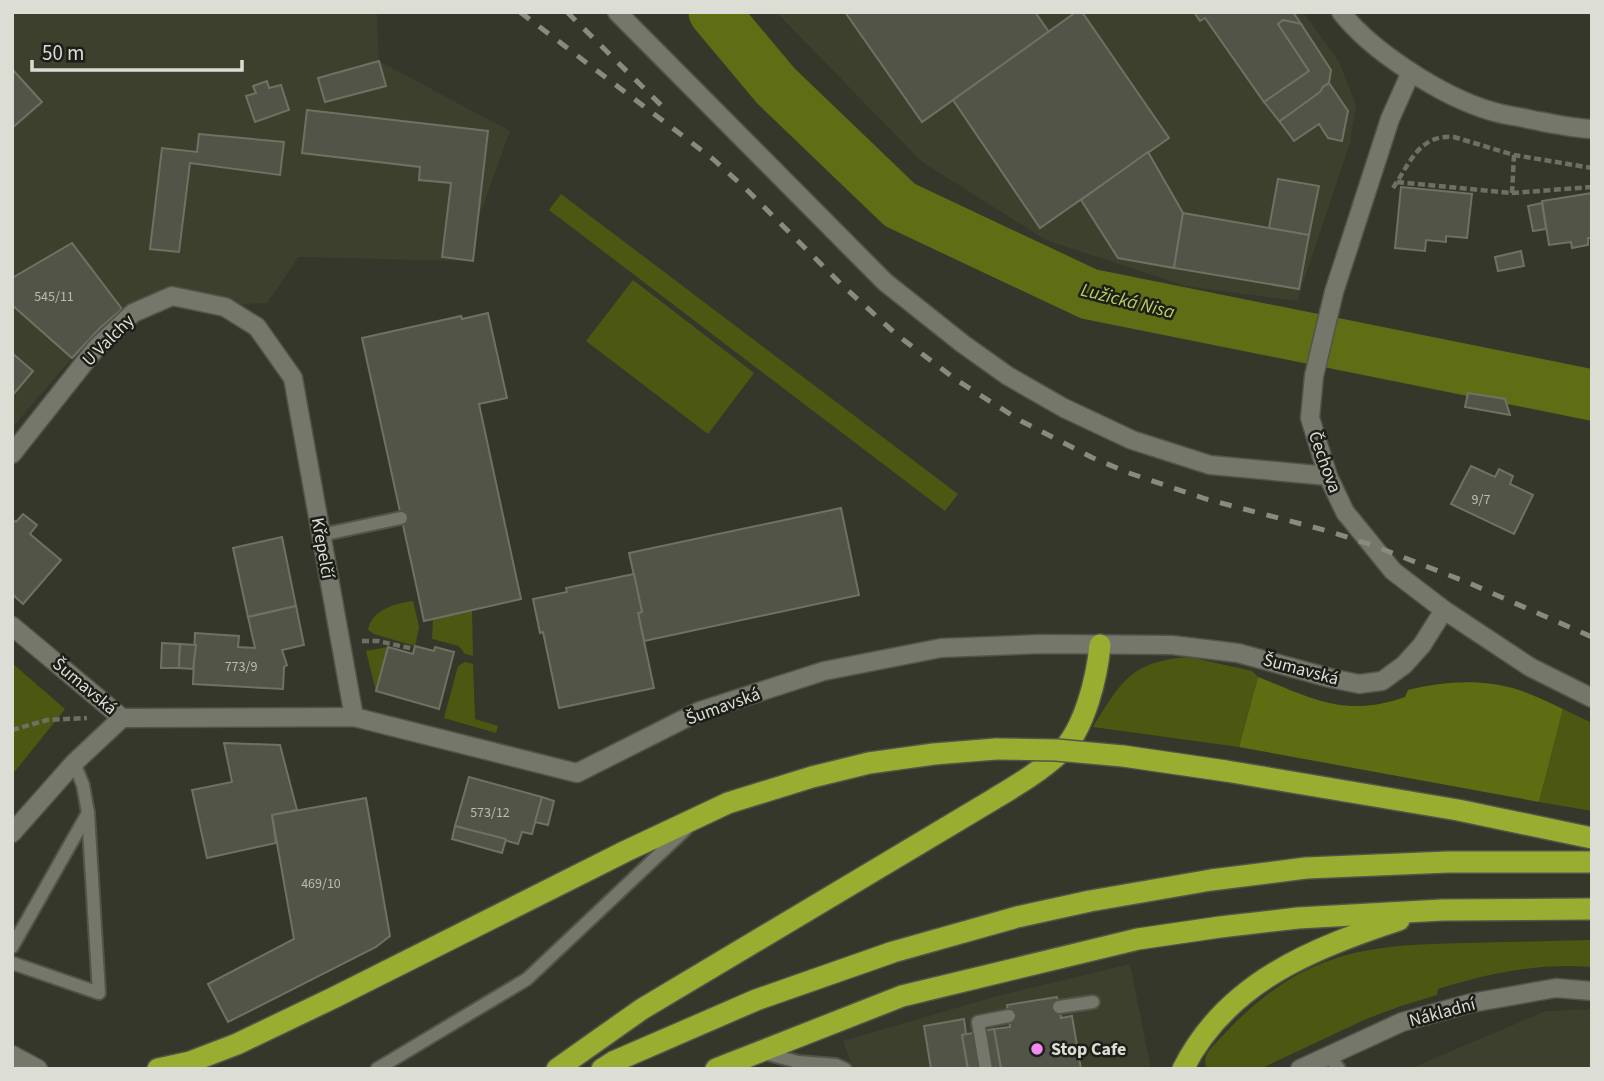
<svg xmlns="http://www.w3.org/2000/svg" width="1604" height="1081" font-family="'Source Sans 3',sans-serif">
<style>
.built{fill:#3c402d}
.green{fill:#4c5811}
.forest{fill:#5e6c12}
.lines{fill:none;stroke-linecap:round;stroke-linejoin:round}
.river{stroke:#5f6e15;stroke-width:51}
.building{fill:#515446;stroke:#6e7263;stroke-width:2}
.lane-casing{stroke:#525449;stroke-width:16}
.street-casing{stroke:#525449;stroke-width:21}
.secondary-casing{stroke:#525449;stroke-width:21}
.highway-casing{stroke:#525449;stroke-width:24}
.path{stroke:#6d7064;stroke-width:4.5;stroke-dasharray:7 3.5;stroke-linecap:butt}
.lane{stroke:#747769;stroke-width:12}
.street{stroke:#747769;stroke-width:18}
.secondary{stroke:#747769;stroke-width:18}
.highway{stroke:#99ae31;stroke-width:21}
.rail{stroke:#888b80;stroke-width:5;stroke-dasharray:12 12;stroke-linecap:butt}
.highway-bridge-casing{stroke:#525449;stroke-width:24;stroke-linecap:butt}
.highway-bridge{stroke:#99ae31;stroke-width:21}
.poi-dot{fill:#f489f0;stroke:#1c1e18;stroke-width:2.5}
.labels{text-anchor:middle;stroke-width:5;stroke-linejoin:round;paint-order:stroke}
.number-label{font-size:14px;fill:#b9bcb2}
.street-label{font-size:18px;fill:#dcded6;stroke:#1c1e18}
.poi-label{font-size:18px;font-weight:bold;fill:#dcded6;stroke:#1c1e18;text-anchor:start}
.water-label{font-size:19px;font-style:italic;fill:#bbd060;stroke:#1c1e18}
</style>
<rect width="100%" height="100%" fill="#34372a"/>
<g class="built">
<polygon points="12,12 377,12 379,61 510,131 463,261 299,257 267,303 122,309 96,332 72,358 12,428"/>
<polygon points="776,12 1303,12 1339,62 1356,105 1350,143 1297,301 1185,286 1046,240 922,162"/>
<polygon points="1130,964 1151,1069 853,1069 843,1041 997,996"/>
<polygon points="1592,1009 1592,1069 1409,1069 1546,1011"/>
</g>
<g class="green">
<polygon points="561,194 958,494 945,511 549,210"/>
<polygon points="633,280 754,373 708,434 586,341"/>
<path d="M413 601 419 627 415 646 374 634 368 630C371 610 396 603 413 601Z"/>
<polygon points="472,610 473,656 465,654 459,646 432,639 433,619"/>
<polygon points="388,647 376,691 366,651"/>
<path d="M1189 657 1252 671 1258 677 1239 747 1093 727C1121 682 1131 661 1189 657Z"/>
<polygon points="465,662 473,664 475,719 498,726 496,733 444,718 458,666"/>
<polygon points="12,663 65,709 12,775"/>
<polygon points="1563,709 1592,723 1592,811 1539,802"/>
<path d="M1592 940V967C1538 963 1489 973 1438 989L1437 995 1401 1006 1366 1019 1260 1069 1206 1068 1205 1060 1207 1053C1239 1016 1274 983 1320 964 1366 945 1418 944 1468 943 1509 942 1551 941 1592 940Z"/>
</g>
<path class="forest" d="M1258 677C1314 699 1344 718 1405 697L1408 690C1445 681 1485 678 1522 691 1536 696 1550 703 1563 709L1539 802 1239 747Z"/>
<g class="lines">
<polyline class="river" points="714,12 776,86 900,205 1089,294 1592,395"/>
</g>
<g class="building">
<polygon points="845,12 1035,12 1049,32 922,122"/>
<polygon points="1076,12 1082,12 1169,138 1040,228 953,100"/>
<polygon points="1194,12 1293,12 1301,24 1283,20 1278,24 1309,71 1264,102 1205,18 1200,21"/>
<polygon points="1283,20 1301,24 1331,70 1329,83 1323,87 1320,92 1280,122 1264,102 1309,71 1278,24"/>
<polygon points="379,61 386,86 325,102 318,78"/>
<polygon points="12,69 42,102 12,128"/>
<polygon points="267,81 269,88 281,85 289,110 255,122 246,96 256,93 253,86"/>
<polygon points="1329,83 1348,111 1342,141 1328,138 1319,124 1294,141 1280,122 1280,121 1320,92 1323,87"/>
<polygon points="307,110 488,131 473,261 442,257 451,183 419,180 420,167 302,153"/>
<polygon points="199,134 284,142 280,175 190,163 179,252 150,249 162,148 197,152"/>
<polygon points="1148,152 1183,213 1174,268 1118,258 1081,200"/>
<polygon points="1278,179 1319,186 1309,235 1269,228"/>
<polygon points="1401,187 1472,194 1467,238 1446,236 1446,242 1426,240 1425,251 1395,248"/>
<polygon points="1592,193 1592,238 1588,238 1588,245 1572,248 1571,242 1549,245 1542,201"/>
<polygon points="1542,203 1546,229 1533,231 1528,206"/>
<polygon points="1183,213 1309,235 1299,289 1174,268"/>
<polygon points="72,243 122,309 100,328 72,358 12,305 12,278"/>
<polygon points="1521,251 1524,266 1498,271 1495,257"/>
<polygon points="488,313 507,398 479,404 521,599 424,621 362,338 461,316 462,319"/>
<polygon points="12,353 33,371 12,396"/>
<polygon points="1468,393 1505,399 1510,415 1465,407"/>
<polygon points="1471,466 1495,477 1499,469 1513,476 1510,484 1533,495 1514,534 1451,504"/>
<polygon points="841,508 859,595 644,641 638,613 642,612 629,553"/>
<polygon points="23,514 37,525 30,534 61,560 23,604 12,594 12,519 16,522"/>
<polygon points="282,537 296,606 248,617 233,548"/>
<polygon points="634,574 642,612 638,613 654,688 559,708 543,632 540,633 533,599 567,592 566,588"/>
<polygon points="296,606 304,645 282,650 287,665 284,667 283,689 193,684 195,633 239,636 238,647 255,648 248,617"/>
<polygon points="162,643 180,644 179,668 161,668"/>
<polygon points="180,644 196,645 193,669 179,668"/>
<polygon points="415,646 434,651 435,647 454,652 439,709 376,691 388,647 413,654"/>
<polygon points="224,743 280,745 297,810 272,815 276,843 207,858 192,790 232,782"/>
<polygon points="469,777 542,797 532,834 522,832 518,844 455,826"/>
<polygon points="542,797 554,801 548,825 535,822"/>
<polygon points="366,798 390,936 376,947 228,1022 208,984 294,939 272,815"/>
<polygon points="455,826 506,839 502,853 452,839"/>
<polygon points="1057,997 1061,1018 1072,1016 1081,1069 1001,1069 994,1029 1010,1027 1007,1005"/>
<polygon points="964,1019 966,1034 962,1035 968,1069 931,1069 924,1026"/>
<polygon points="994,1029 1001,1069 968,1069 962,1035"/>
</g>
<g class="lines">
<g class="lane-casing">
<g id="lane">
<polyline points="321,535 401,518"/>
<polyline points="12,947 88,813"/>
<polyline points="12,963 99,993 88,813 83,785 74,763"/>
<polyline points="1059,1007 1093,1002"/>
<polyline points="764,1053 798,1062 836,1065 845,1069"/>
<polyline points="1329,1056 1339,1069"/>
<polyline points="377,1069 527,979 686,829"/>
<polyline points="986,1069 978,1022 1009,1016"/>
</g>
</g>
<g class="street-casing">
<g id="street">
<polyline points="617,12 885,282 963,344 1008,376 1064,408 1132,440 1210,465 1328,476"/>
<polyline points="1411,72 1390,119 1334,292 1314,376 1310,418 1328,476 1345,512 1393,571 1444,610 1530,667 1592,698"/>
<polyline points="12,454 96,348 133,313 172,296 225,307 257,327 293,378 354,717"/>
<polyline points="12,626 122,718 354,717 577,773 700,711 824,671 941,648 1042,644 1172,645 1238,653 1330,678 1359,684 1382,681 1404,665 1422,645 1444,610"/>
<polyline points="12,833 74,763 122,718"/>
</g>
</g>
<g class="secondary-casing">
<g id="secondary">
<path d="M1341 12C1372 52 1443 97 1491 111 1503 115 1516 116 1528 119 1549 123 1570 128 1592 129"/>
<polyline points="12,1055 38,1069"/>
<polyline points="1300,1069 1402,1022 1471,1003 1556,988 1592,991"/>
</g>
</g>
<g class="highway-casing">
<g id="highway">
<polyline points="1226,771 1458,810 1592,838"/>
<polyline points="158,1069 190,1062 237,1044 333,998 626,851 728,803 812,777 869,763 934,754 996,749"/>
<path d="M557 1069 642 1009 994 799C1017 785 1041 771 1061 752 1085 728 1097 677 1100 645"/>
<polyline points="602,1069 613,1062 756,1000 893,952 1017,917 1090,901 1211,880 1306,868 1448,862 1592,862"/>
<polyline points="716,1069 902,996 1138,939 1220,927 1298,918 1442,910 1592,909"/>
<path d="M1183 1069C1226 983 1312 948 1399 920"/>
</g>
</g>
<g class="path">
<polyline points="1397,182 1512,193 1592,187"/>
<path d="M1393 188C1410 163 1419 134 1454 137L1514 155 1592 168"/>
<polyline points="1512,193 1514,155"/>
<polyline points="362,641 378,641 414,649"/>
<polyline points="12,730 47,720 87,718"/>
</g>
<use href="#lane" class="lane"/>
<use href="#street" class="street"/>
<use href="#secondary" class="secondary"/>
<use href="#highway" class="highway"/>
<g class="rail">
<polyline points="520,12 713,159 745,188 841,284 897,335 958,381 1021,421 1093,458 1129,473 1206,499 1328,531 1372,545 1469,583 1592,637"/>
<polyline points="567,12 668,112"/>
</g>
<g class="highway-bridge-casing">
<polyline id="highway-bridge" points="996,749 1056,750 1123,756 1226,771"/>
</g>
<use href="#highway-bridge" class="highway-bridge"/>
</g>
<circle class="poi-dot" cx="1037" cy="1049" r="7"/>
<g class="labels">
<g class="number-label">
<text x="54" y="301">545/11</text>
<text x="1481" y="504">9/7</text>
<text x="241" y="671">773/9</text>
<text x="490" y="817">573/12</text>
<text x="321" y="888">469/10</text>
</g>
<g class="street-label">
<text transform="translate(108 340) rotate(-45)" y="6">U Valchy</text>
<text transform="translate(1325 462) rotate(70)" y="6">Čechova</text>
<text transform="translate(323 548) rotate(80)" y="6">Křepelčí</text>
<text transform="translate(1301 669) rotate(15)" y="6">Šumavská</text>
<text transform="translate(85 686) rotate(40)" y="6">Šumavská</text>
<text transform="translate(723 706) rotate(-20)" y="6">Šumavská</text>
<text transform="translate(1442 1012) rotate(-15)" y="6">Nákladní</text>
</g>
<g class="poi-label">
<text x="1051" y="1055">Stop Cafe</text>
</g>
<g class="water-label">
<text transform="translate(1128 300) rotate(14)" y="7">Lužická Nisa</text>
</g>
</g>
<rect width="1604" height="1081" fill="none" stroke="#dcded6" stroke-width="28"/>
<path d="M32 60v10h210v-10" fill="none" stroke="#dcded6" stroke-width="3.5"/>
<text x="42" y="60" font-size="21" fill="#dcded6" stroke="#1c1e18" stroke-width="5" paint-order="stroke">50 m</text>
</svg>
